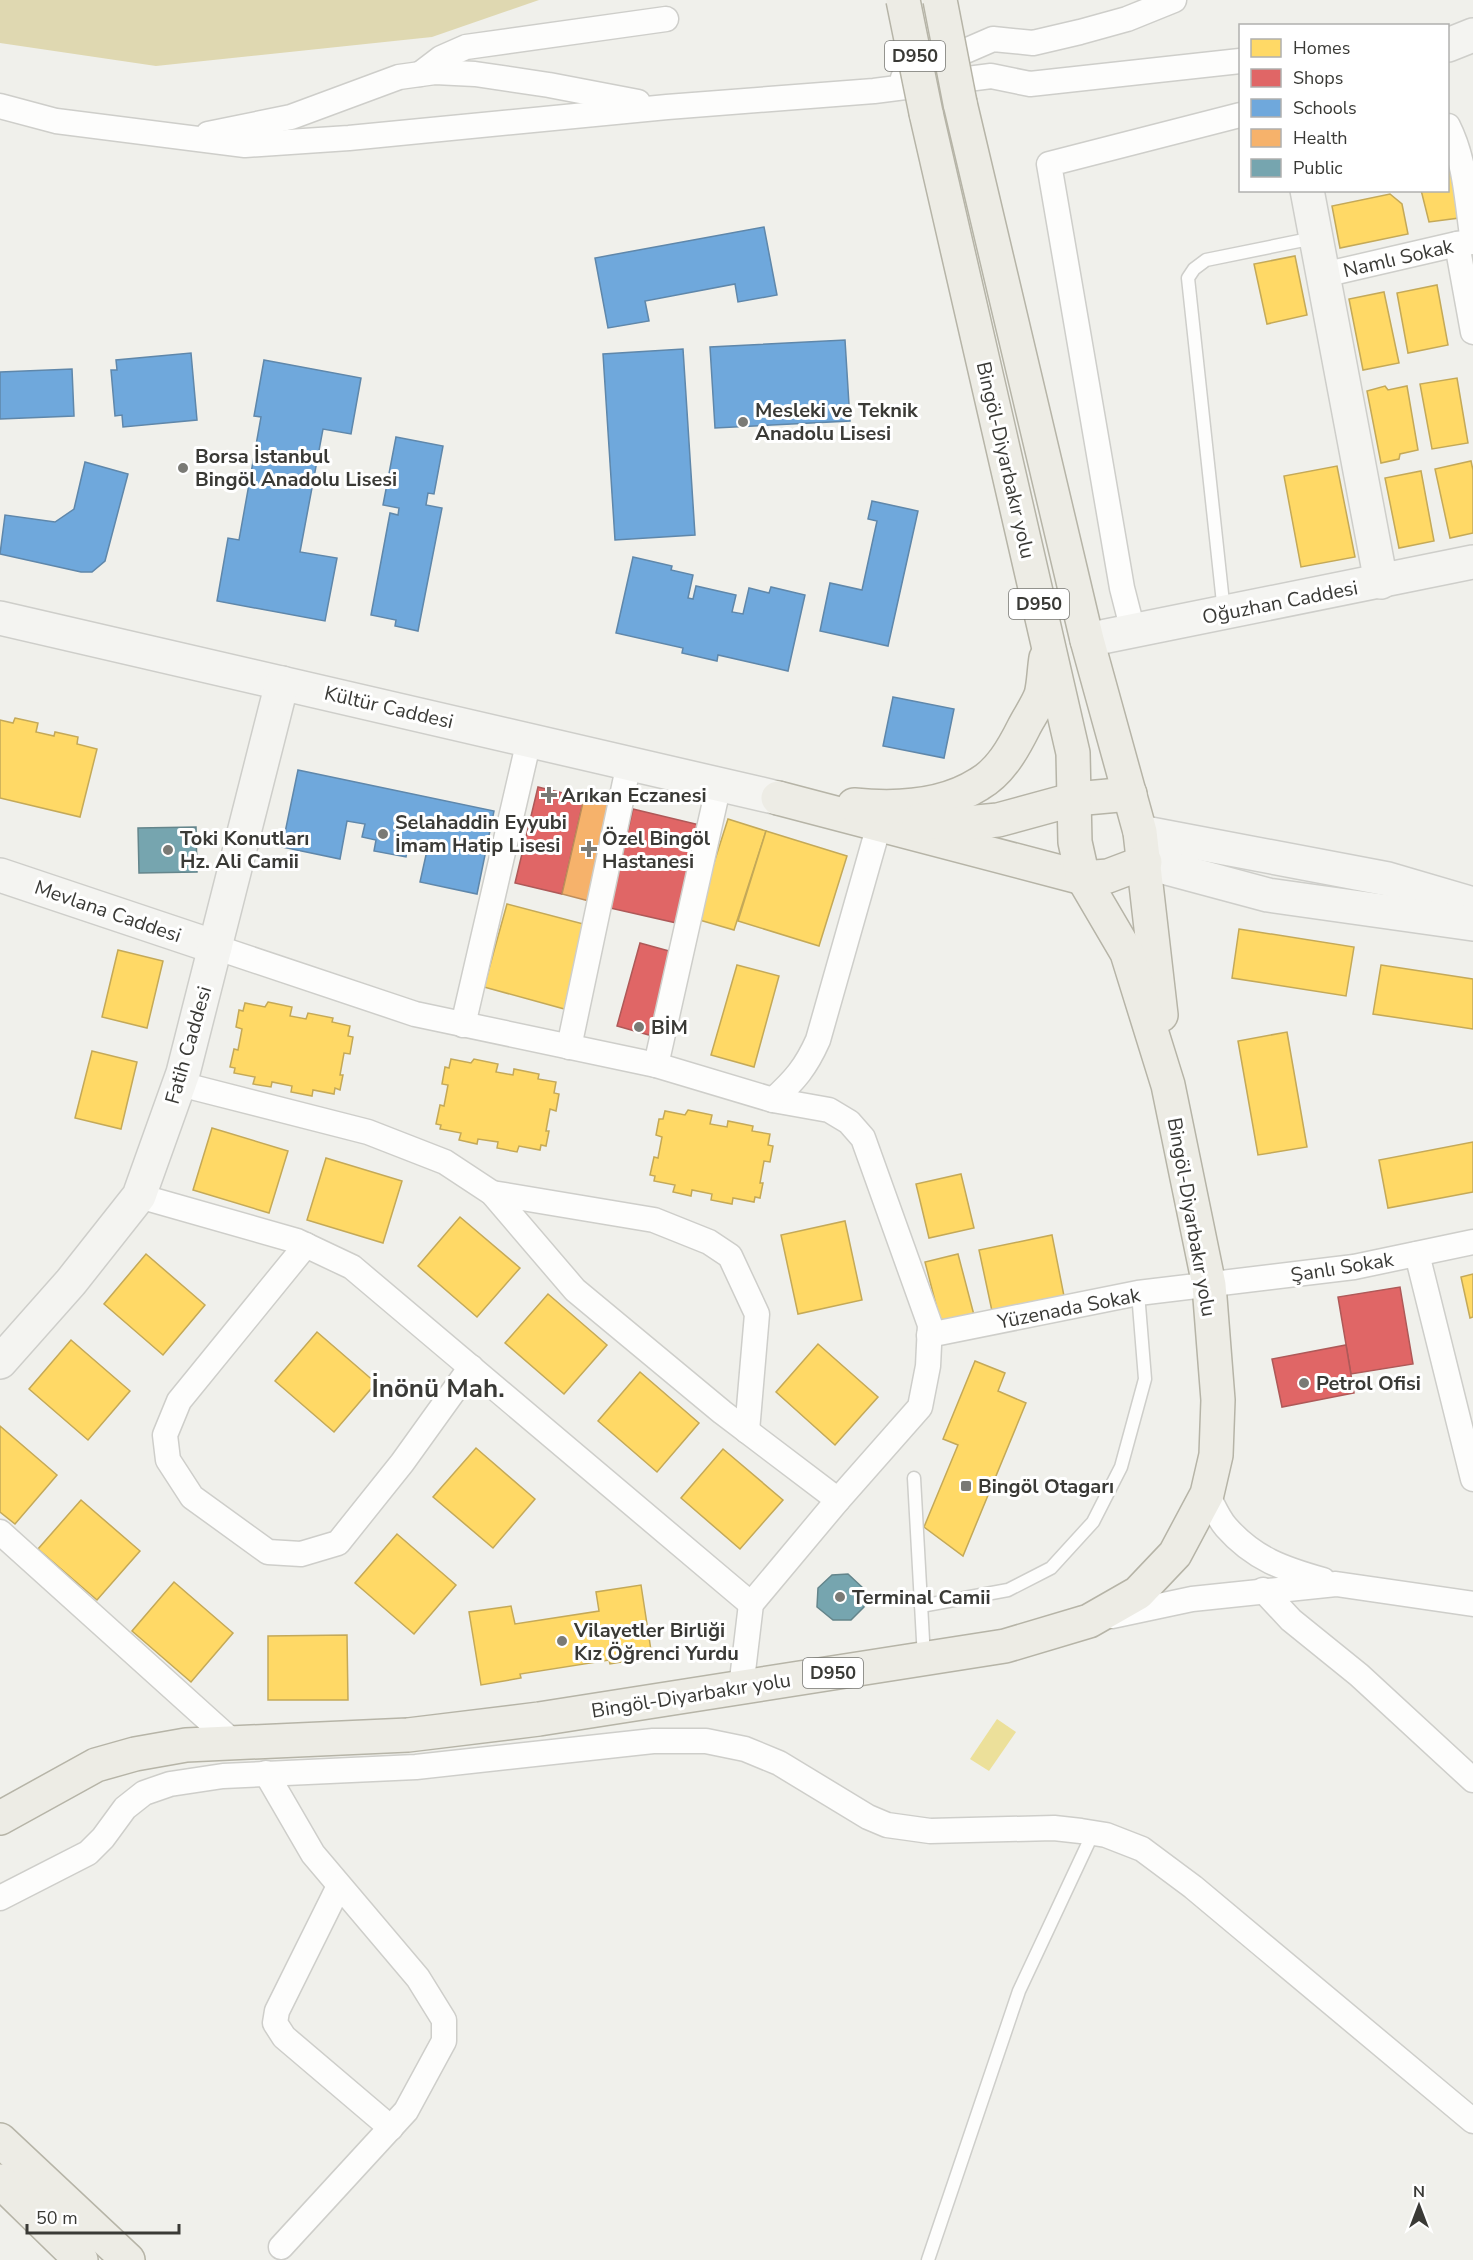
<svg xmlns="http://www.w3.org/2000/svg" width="1473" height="2260" font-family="'Nunito Sans',sans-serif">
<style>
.green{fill:#dfd8b1}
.water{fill:#ece09a}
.homes{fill:#ffd966;stroke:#c4a958;stroke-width:1.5}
.shops{fill:#e06666;stroke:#ae5958;stroke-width:1.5}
.schools{fill:#6fa8dc;stroke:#5f87aa;stroke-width:1.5}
.health{fill:#f6b26b;stroke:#be8e5b;stroke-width:1.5}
.public{fill:#76a5af;stroke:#64858b;stroke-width:1.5}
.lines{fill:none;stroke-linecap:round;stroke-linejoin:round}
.lane-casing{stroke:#cececa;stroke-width:15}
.street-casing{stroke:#cececa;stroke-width:27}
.secondary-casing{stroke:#cececa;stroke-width:36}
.primary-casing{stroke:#b6b4a7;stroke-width:36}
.lane{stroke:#fdfdfc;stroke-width:12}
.street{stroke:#fdfdfc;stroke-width:24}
.secondary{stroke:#f4f4f1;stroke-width:33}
.primary{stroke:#edece5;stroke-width:33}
.primary-bridge-casing{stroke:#b6b4a7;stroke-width:36;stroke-linecap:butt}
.primary-bridge{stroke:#edece5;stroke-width:33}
.poi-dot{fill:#7a7a75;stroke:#fff;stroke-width:2}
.labels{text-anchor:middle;stroke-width:6;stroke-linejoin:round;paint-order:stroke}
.shield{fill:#fff;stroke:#757572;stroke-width:1.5}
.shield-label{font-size:18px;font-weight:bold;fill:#3a3a36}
.street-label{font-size:20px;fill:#3a3a36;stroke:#fff}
.poi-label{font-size:20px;font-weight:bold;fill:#3a3a36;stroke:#fff;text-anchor:start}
.district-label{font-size:26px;font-weight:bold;fill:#3a3a36;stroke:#fff}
</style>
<rect width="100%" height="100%" fill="#f0f0eb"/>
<polygon class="green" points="0,0 539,0 432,37 156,66 0,43"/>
<polygon class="water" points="997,1719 1016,1732 989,1771 970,1759"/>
<g class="homes">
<polygon points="1448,158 1459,218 1429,222 1421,190 1448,190"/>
<polygon points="1390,194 1402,204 1408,234 1340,248 1332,206"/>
<polygon points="1295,256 1307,315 1267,324 1254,264"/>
<polygon points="1437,285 1448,345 1408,353 1397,293"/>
<polygon points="1384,292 1399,363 1363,370 1349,299"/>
<polygon points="1457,378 1468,443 1432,449 1420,384"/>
<polygon points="1385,386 1388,390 1407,386 1418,450 1400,454 1399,459 1381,463 1367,391"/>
<polygon points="1471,461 1473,470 1473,533 1450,538 1435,469"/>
<polygon points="1337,466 1355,557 1301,567 1284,476"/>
<polygon points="1421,471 1434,541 1399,548 1385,478"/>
<polygon points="15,718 38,723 36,732 54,736 55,732 78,737 77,744 97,749 80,817 0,798 0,720 13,723"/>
<polygon points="728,819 766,831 734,930 696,919"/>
<polygon points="766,831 847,856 819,946 738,921"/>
<polygon points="507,904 591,926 568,1010 484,987"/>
<polygon points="1239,929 1354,947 1346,996 1232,978"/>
<polygon points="118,950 163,961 147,1028 102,1017"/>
<polygon points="737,965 779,976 754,1067 711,1055"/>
<polygon points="1381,965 1473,979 1473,1029 1373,1014"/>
<polygon points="268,1002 292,1007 290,1016 306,1019 308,1013 333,1018 332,1022 350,1026 348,1036 353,1037 350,1054 344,1053 340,1075 343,1075 340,1090 335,1088 334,1094 313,1090 312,1096 291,1092 292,1086 272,1082 271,1087 253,1084 255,1077 234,1073 235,1068 230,1067 234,1049 238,1050 242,1029 236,1027 239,1010 243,1011 245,1003 265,1007"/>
<polygon points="1287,1032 1307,1147 1258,1155 1238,1041"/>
<polygon points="92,1051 137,1062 121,1129 75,1118"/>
<polygon points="451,1059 471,1063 474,1059 498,1064 496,1072 513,1075 514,1069 539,1074 538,1079 556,1082 554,1093 559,1094 556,1111 550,1109 546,1131 549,1131 546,1146 541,1145 540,1150 519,1146 517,1152 497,1148 498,1142 478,1139 477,1144 459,1140 461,1133 440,1129 441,1125 436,1124 440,1105 444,1106 448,1085 442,1084 445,1067 449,1068"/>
<polygon points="688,1110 712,1115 710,1124 727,1127 728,1121 753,1126 752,1131 770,1134 768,1145 773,1146 770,1162 764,1161 760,1183 763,1183 760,1198 755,1197 754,1202 733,1198 732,1204 711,1200 712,1194 692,1190 691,1196 673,1192 675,1185 654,1181 655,1176 650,1175 654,1157 658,1158 662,1137 656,1135 659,1119 663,1119 665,1111 685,1115"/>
<polygon points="212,1128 288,1151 269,1213 193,1190"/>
<polygon points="1473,1142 1473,1192 1388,1208 1379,1160"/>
<polygon points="326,1158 402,1181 383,1243 307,1220"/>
<polygon points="961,1174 974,1228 929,1238 916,1184"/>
<polygon points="460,1217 520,1268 477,1317 418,1266"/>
<polygon points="845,1221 862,1300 798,1314 781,1235"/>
<polygon points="1052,1235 1064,1296 992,1311 979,1250"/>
<polygon points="146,1254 205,1305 163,1355 104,1304"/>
<polygon points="958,1254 974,1315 941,1324 925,1262"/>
<polygon points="1473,1274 1473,1317 1470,1318 1461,1277"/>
<polygon points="548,1294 607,1345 564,1394 505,1343"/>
<polygon points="317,1332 376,1383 334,1432 275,1381"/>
<polygon points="71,1340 130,1391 88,1440 29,1389"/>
<polygon points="818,1344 878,1397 835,1445 776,1392"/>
<polygon points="975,1361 1005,1373 998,1391 1026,1403 963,1556 924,1527 958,1445 943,1439"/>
<polygon points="640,1372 699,1423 657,1472 598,1421"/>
<polygon points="0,1426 57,1475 15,1524 0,1512"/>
<polygon points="476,1448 535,1499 493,1548 433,1497"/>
<polygon points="723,1449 783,1500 740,1549 681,1498"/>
<polygon points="81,1500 140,1551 97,1600 38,1549"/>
<polygon points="397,1534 456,1585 414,1634 355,1583"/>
<polygon points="174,1582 233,1633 191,1682 132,1631"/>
<polygon points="641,1585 652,1657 610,1664 609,1660 520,1674 521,1678 481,1685 469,1612 511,1606 515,1624 599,1611 596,1592"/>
<polygon points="347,1635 348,1700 268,1700 268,1636"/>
</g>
<g class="shops">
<polygon points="538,787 584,798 562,894 515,883"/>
<polygon points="633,809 704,826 681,924 610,908"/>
<polygon points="640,943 680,954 656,1037 617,1026"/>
<polygon points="1400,1287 1413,1364 1351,1374 1338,1297"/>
<polygon points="1346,1345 1354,1393 1282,1407 1272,1359"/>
</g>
<g class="schools">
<polygon points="764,227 777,295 738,302 735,284 645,301 649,321 608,328 595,258"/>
<polygon points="845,340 850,421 715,428 710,347"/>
<polygon points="683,349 695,535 615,540 603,354"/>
<polygon points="191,353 197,420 123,427 122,415 115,416 111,370 117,370 116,360"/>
<polygon points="264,360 361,378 351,434 323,429 300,552 337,558 325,621 217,601 228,538 239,540 261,417 254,416"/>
<polygon points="72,369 74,416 0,419 0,372"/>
<polygon points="396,437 443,446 434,494 428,493 426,505 442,508 418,631 395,626 396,620 371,615 390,513 398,515 399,508 383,505"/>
<polygon points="85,462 128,474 105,561 92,572 81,572 0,554 5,515 55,522 74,509"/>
<polygon points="872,501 918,511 888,646 820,631 830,583 862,590 877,521 868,519"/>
<polygon points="633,557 672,566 671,570 693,575 688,598 693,599 696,586 736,595 732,612 743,614 749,588 769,593 771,587 805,595 788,671 718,655 717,661 682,653 683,648 616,633"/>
<polygon points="893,697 954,709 944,758 883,746"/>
<polygon points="298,770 494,811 477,894 420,882 428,846 409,842 406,857 374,851 376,840 362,837 365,824 347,821 340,859 282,847"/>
</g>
<polygon class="health" points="584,798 616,804 593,902 562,894"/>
<g class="public">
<polygon points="196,827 197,872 139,873 138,828"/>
<polygon points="848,1574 862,1587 864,1607 851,1620 833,1620 817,1607 818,1588 832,1575"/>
</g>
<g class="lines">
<g class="lane-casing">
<g id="lane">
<polyline points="1224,612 1188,278 1194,269 1206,260 1314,238"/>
<polyline points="914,1478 924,1658"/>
<polyline points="921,1606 1008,1590 1051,1568 1093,1522 1121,1467 1145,1379 1138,1293"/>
<polyline points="928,2260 1019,1991 1093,1833"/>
</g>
</g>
<g class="street-casing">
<g id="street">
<polyline points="420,74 441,58 466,47 666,19"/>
<polyline points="903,78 993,39 1033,43 1080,32 1127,19 1174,0"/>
<polyline points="0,106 56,121 245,145 349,138 667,107 874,91 991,76 1030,84 1240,61"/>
<path d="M1448 126C1466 162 1467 203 1473 242"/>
<polyline points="208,134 291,117 399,77 435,72 475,74 549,85 638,102"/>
<polyline points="1457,244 1473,332"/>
<polyline points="1323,275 1457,244 1473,242"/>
<polyline points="1133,631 1122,588 1049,164 1240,115"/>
<polyline points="215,947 415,1014 656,1065 773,1100 829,1110 849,1122 863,1138 930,1325 928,1366 920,1407 838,1500 751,1604 741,1688"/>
<polyline points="463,1025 529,740"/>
<polyline points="569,1047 629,763"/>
<polyline points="656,1065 719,784"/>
<polyline points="180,1084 368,1132 445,1162 492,1193 575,1290 722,1412 838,1500"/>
<path d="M773 1100C795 1080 806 1067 818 1040L879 825"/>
<polyline points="492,1193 654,1220 709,1242 730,1256 757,1314 747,1431"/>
<polyline points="139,1196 297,1241 352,1267 751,1604"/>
<polyline points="306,1245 179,1401 165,1435 168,1460 192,1497 268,1552 301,1554 338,1543 402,1463 471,1367"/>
<polyline points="1417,1254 1473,1479"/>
<polyline points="929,1335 1138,1293 1354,1267 1473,1242"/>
<path d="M1207 1494C1213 1505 1218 1518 1226 1527 1254 1559 1284 1569 1323 1580"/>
<polyline points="0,1532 233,1742"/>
<polyline points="1263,1590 1291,1620 1359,1675 1473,1780"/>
<polyline points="1112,1616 1192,1599 1336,1584 1473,1604"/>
<polyline points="266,1773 313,1854 418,1978 444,2020 444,2041 406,2111 281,2247"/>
<polyline points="339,1886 277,2011 275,2023 284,2037 391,2128"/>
<polyline points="0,1898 88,1853 103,1838 125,1808 144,1793 170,1784 223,1776 416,1767 653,1741 706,1741 745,1749 779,1763 868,1817 887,1825 930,1831 1054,1828 1081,1831 1106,1835 1142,1849 1193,1887 1473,2121"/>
</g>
</g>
<g class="secondary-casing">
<g id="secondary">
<polyline points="1448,45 1473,35"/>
<polyline points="1307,190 1381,582"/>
<polyline points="0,618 778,798"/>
<polyline points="1087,640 1473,562"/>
<polyline points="1140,832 1388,879 1473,904"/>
<polyline points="1145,862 1268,895 1473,924"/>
<polyline points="0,875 215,947"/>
<polyline points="0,1362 71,1282 139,1196 183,1073 282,683"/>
</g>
</g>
<g class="primary-casing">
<g id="primary">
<polyline points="960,103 1087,640 1140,832 1161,1015"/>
<polyline points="778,798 1083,878 1108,876 1145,862"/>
<path d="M854 805C895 809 943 807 979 784 1000 772 1013 749 1024 727 1029 717 1037 706 1041 695 1044 684 1044 670 1046 658"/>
<polyline points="919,820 956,824 998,820 1075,799 1130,794"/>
<polyline points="0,1818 96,1765 135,1754 186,1745 408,1735 539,1719 1005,1646 1089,1621 1138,1593 1175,1554 1207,1494 1216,1455 1218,1400 1209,1285 1168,1085 1127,953 1083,878 1075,842 1073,753 926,113"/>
<polyline points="0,2140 128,2260"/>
<polyline points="0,2181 81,2260"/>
</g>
</g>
<use href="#lane" class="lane"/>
<use href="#street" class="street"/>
<use href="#secondary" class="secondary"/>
<use href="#primary" class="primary"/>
<g class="primary-bridge-casing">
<g id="primary-bridge">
<polyline points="903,0 926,113"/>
<polyline points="940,0 960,103"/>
</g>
</g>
<use href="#primary-bridge" class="primary-bridge"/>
</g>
<g class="poi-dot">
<circle cx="743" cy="422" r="6"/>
<circle cx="183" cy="468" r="6"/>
<path d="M546 786h6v6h6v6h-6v6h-6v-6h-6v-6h6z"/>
<circle cx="383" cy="834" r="6"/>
<path d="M586 840h6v6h6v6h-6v6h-6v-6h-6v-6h6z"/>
<circle cx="168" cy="850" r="6"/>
<circle cx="639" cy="1027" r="6"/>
<circle cx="1304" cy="1383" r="6"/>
<rect x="960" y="1480" width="12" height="12" rx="3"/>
<circle cx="840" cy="1597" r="6"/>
<circle cx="562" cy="1641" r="6"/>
</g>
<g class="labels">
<g class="shield">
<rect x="885" y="41" width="60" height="30" rx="4.5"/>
<rect x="1009" y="589" width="60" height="30" rx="4.5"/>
<rect x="803" y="1658" width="60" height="30" rx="4.5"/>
</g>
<g class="shield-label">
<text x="915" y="62">D950</text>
<text x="1039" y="610">D950</text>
<text x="833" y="1679">D950</text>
</g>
<g class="street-label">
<text transform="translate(1398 258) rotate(-13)" y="7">Namlı Sokak</text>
<text transform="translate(1006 460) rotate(77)" y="7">Bingöl-Diyarbakır yolu</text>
<text transform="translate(1280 602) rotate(-11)" y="7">Oğuzhan Caddesi</text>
<text transform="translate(389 707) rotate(13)" y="7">Kültür Caddesi</text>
<text transform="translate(108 911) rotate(19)" y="7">Mevlana Caddesi</text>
<text transform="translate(188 1045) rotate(-74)" y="7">Fatih Caddesi</text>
<text transform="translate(1192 1217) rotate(80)" y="7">Bingöl-Diyarbakır yolu</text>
<text transform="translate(1342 1267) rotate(-9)" y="7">Şanlı Sokak</text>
<text transform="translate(1069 1308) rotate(-11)" y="7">Yüzenada Sokak</text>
<text transform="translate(691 1695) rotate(-9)" y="7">Bingöl-Diyarbakır yolu</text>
</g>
<g class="poi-label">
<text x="755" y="417">Mesleki ve Teknik<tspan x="755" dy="23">Anadolu Lisesi</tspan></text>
<text x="195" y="463">Borsa İstanbul<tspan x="195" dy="23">Bingöl Anadolu Lisesi</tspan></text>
<text x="561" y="802">Arıkan Eczanesi</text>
<text x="395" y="829">Selahaddin Eyyubi<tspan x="395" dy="23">İmam Hatip Lisesi</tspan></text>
<text x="180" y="845">Toki Konutları<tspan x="180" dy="23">Hz. Ali Camii</tspan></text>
<text x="602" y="845">Özel Bingöl<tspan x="602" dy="23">Hastanesi</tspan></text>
<text x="651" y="1034">BİM</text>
<text x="1316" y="1390">Petrol Ofisi</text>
<text x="978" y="1493">Bingöl Otagarı</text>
<text x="852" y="1604">Terminal Camii</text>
<text x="574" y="1637">Vilayetler Birliği<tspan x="574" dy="23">Kız Öğrenci Yurdu</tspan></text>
</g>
<g class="district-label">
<text x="438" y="1397">İnönü Mah.</text>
</g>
</g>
<rect x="1239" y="24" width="210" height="168" fill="#ffffff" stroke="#b0b0af" stroke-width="1.5"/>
<rect x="1251" y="39" width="30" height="18" fill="#ffd966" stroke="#b0b0af" stroke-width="1.5"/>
<text x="1293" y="54" font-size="18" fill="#3a3a36">Homes</text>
<rect x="1251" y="69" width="30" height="18" fill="#e06666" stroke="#b0b0af" stroke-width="1.5"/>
<text x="1293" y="84" font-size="18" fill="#3a3a36">Shops</text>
<rect x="1251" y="99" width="30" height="18" fill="#6fa8dc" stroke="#b0b0af" stroke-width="1.5"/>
<text x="1293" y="114" font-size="18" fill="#3a3a36">Schools</text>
<rect x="1251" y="129" width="30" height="18" fill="#f6b26b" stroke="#b0b0af" stroke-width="1.5"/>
<text x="1293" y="144" font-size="18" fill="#3a3a36">Health</text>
<rect x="1251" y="159" width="30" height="18" fill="#76a5af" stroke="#b0b0af" stroke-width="1.5"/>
<text x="1293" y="174" font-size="18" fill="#3a3a36">Public</text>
<g transform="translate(1419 2206)" stroke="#ffffff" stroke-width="4.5" paint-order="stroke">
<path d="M0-4.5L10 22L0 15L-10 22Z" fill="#3a3a36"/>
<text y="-9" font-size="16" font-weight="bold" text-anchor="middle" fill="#3a3a36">N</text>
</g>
<path d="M27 2224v9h152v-9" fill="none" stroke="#3a3a36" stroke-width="3"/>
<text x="36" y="2224" font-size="18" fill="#3a3a36" stroke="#ffffff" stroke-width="4.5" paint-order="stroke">50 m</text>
</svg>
